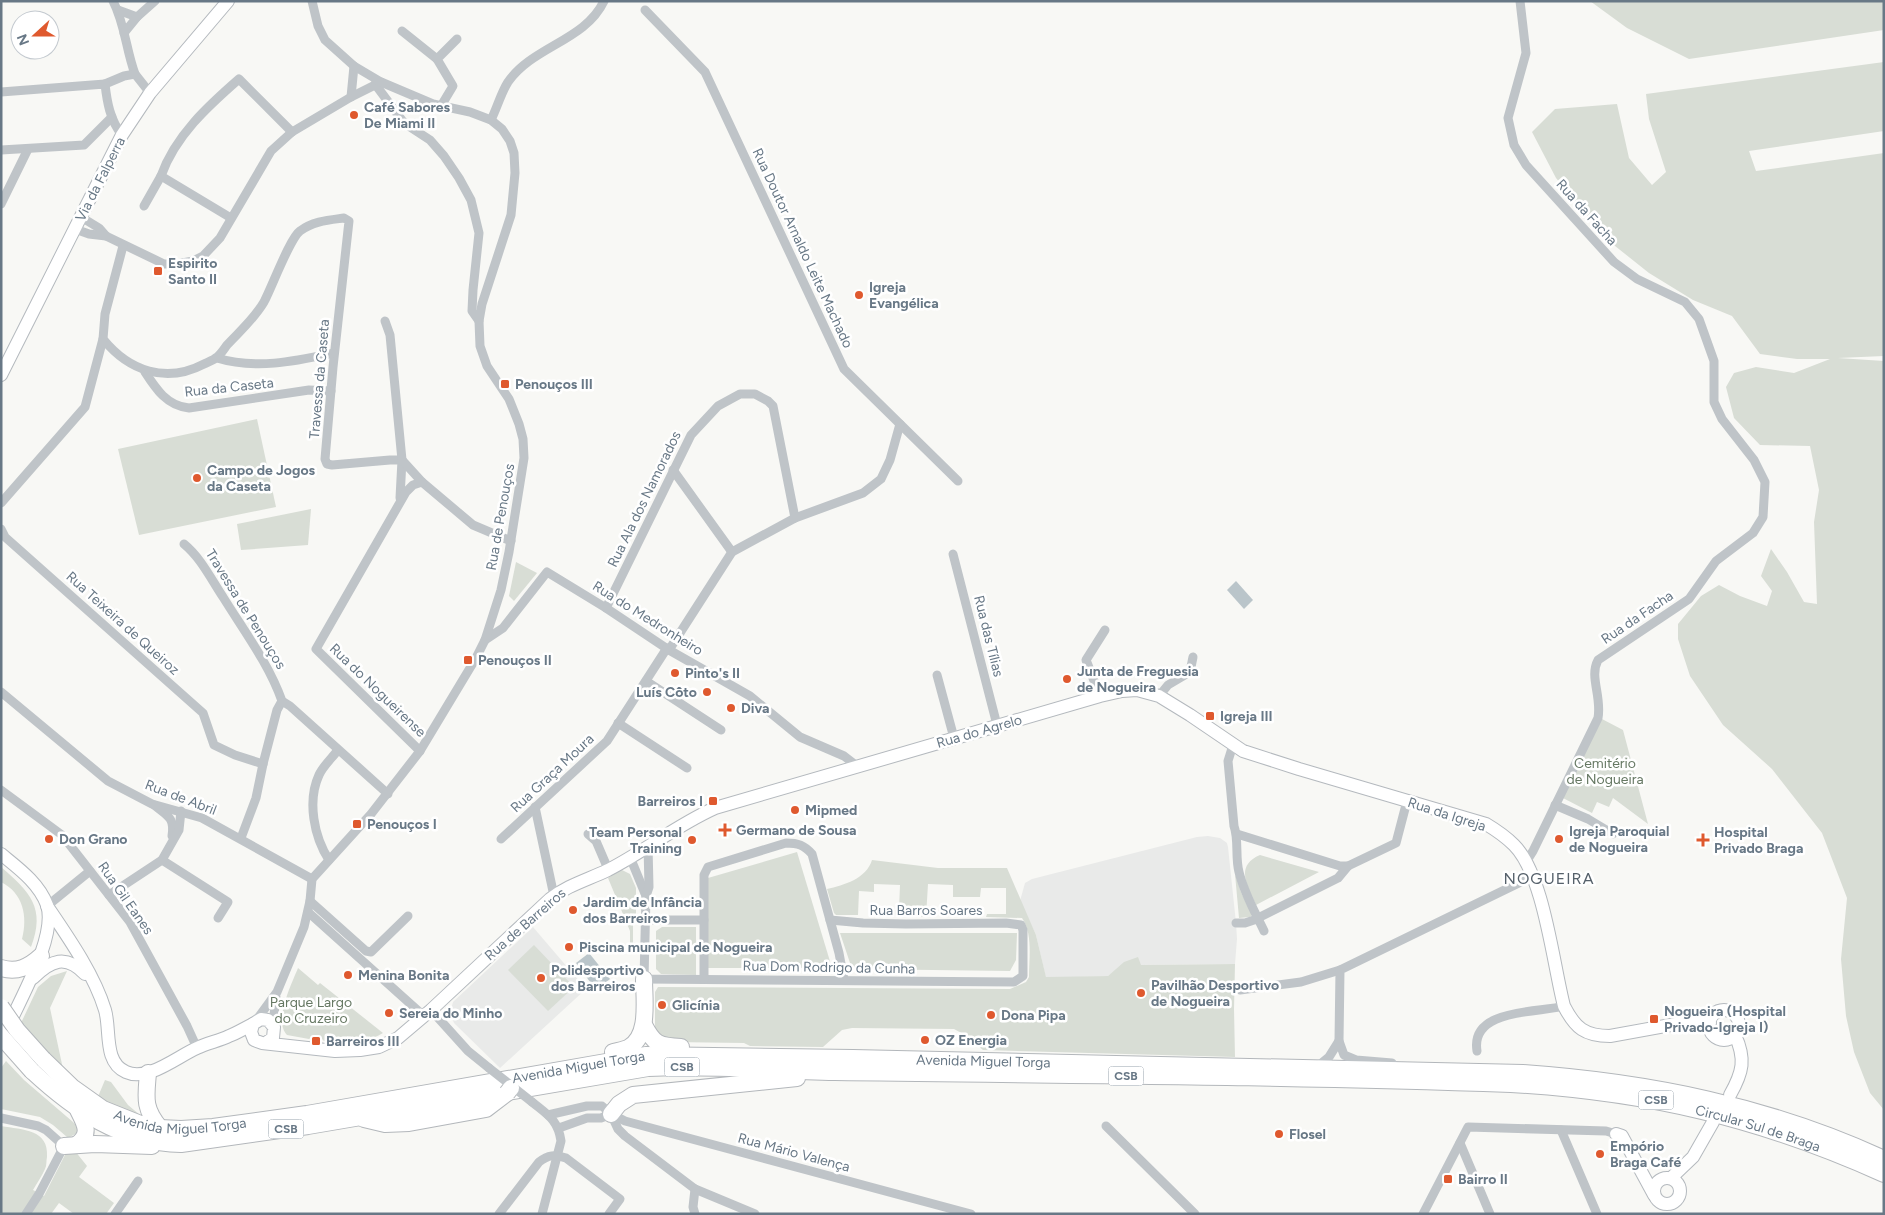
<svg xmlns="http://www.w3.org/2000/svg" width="1885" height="1215" font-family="Figtree,sans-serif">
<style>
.built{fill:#e9eae9}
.green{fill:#d8ddd5}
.water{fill:#bac5ca}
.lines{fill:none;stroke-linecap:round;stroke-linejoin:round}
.secondary-casing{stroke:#b4b9be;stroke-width:14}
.highway-casing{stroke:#b3b7bb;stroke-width:18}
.street{stroke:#bfc4c8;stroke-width:9}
.secondary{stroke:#fff;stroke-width:12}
.highway{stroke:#fff;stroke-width:16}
.highway-bridge-casing{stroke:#b3b7bb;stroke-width:18;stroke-linecap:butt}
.street-bridge{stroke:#bfc4c8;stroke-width:9}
.highway-bridge{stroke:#fff;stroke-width:16}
.poi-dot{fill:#df592e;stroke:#fff;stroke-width:2}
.labels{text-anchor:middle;stroke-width:5;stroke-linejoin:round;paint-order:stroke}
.shield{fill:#fff;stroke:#95a0aa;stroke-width:1}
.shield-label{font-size:12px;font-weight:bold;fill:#687886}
.poi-label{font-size:14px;font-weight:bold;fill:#687886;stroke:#fff;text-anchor:start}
.street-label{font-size:14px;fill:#687886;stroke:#fff}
.park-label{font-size:14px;fill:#667863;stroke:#fff}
.quarter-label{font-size:16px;letter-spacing:1px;fill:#56616b;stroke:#fff}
</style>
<rect width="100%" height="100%" fill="#f8f8f5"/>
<g class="built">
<polygon points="1208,836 1220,838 1227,843 1228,847 1236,923 1237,939 1235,964 1141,965 1116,970 1108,976 1046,978 1036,935 1020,901 1025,883 1032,879 1197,837"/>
<polygon points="533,927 586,989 500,1068 454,1023 450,1013 453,1002"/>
</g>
<g class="green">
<polygon points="1590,1 1884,1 1884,30 1689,59 1627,28"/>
<polygon points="1884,62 1884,131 1749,151 1756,171 1884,153 1884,356 1838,358 1884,361 1884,1110 1870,1093 1854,1052 1846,1016 1841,959 1847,898 1822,833 1772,769 1723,725 1690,676 1678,639 1678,624 1701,596 1719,585 1740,596 1767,606 1772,591 1761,576 1771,549 1787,572 1804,602 1817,604 1814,522 1819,490 1810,446 1760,445 1734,418 1726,387 1734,373 1756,367 1794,373 1830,359 1797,359 1760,354 1732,316 1693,300 1649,273 1605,238 1556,178 1532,132 1555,109 1617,104 1629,158 1652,185 1666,172 1649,119 1646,94"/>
<polygon points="257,419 276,507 139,535 118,449"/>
<polygon points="311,509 308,545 241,550 237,524"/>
<polygon points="516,562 537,573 514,601 509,596"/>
<polygon points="1602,719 1623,730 1648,824 1613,798 1609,807 1597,802 1592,813 1561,797"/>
<polygon points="797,852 832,968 708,968 708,878"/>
<path d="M1260 855 1319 872 1256 905C1248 887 1234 866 1260 855Z"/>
<path d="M872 860 938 868H1007L1036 935 1046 977 1108 976 1124 962 1138 957 1141 965 1235 964 1234 1009 1235 1057 983 1050 965 1035 954 1029 852 1028 842 1030 823 1047 750 1046 744 1043 671 1042 663 1039 655 1030V992L658 987 1010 989 1026 982 1029 977C1029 958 1033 934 1022 918L986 917 987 914H1006V888H981L980 897H953V885L928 884 926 917 890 915V910H899L900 885 874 884V892L859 891 858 915H836L834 913 827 889C844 885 866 879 872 860Z"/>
<path d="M1 867C30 892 46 908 31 947L22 939C28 916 23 893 1 882Z"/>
<polygon points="622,870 630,874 636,888 636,915 633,915 633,944 630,944 630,931 608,878 617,871"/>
<polygon points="1235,874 1241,892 1252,915 1250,917 1239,918"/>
<polygon points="662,927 696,927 696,975 661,974 656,969 656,931"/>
<polygon points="840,933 1017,933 1016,960 1010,971 855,969 851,966"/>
<polygon points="534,945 574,987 548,1011 508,970"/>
<path d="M298 968 318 985 320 983 383 1033C365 1044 344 1043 324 1041L320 1037 313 1036 309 1039 287 1035C273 1021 292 983 298 968Z"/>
<polygon points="67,971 50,1008 63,1069 44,1052 21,1023 38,987 51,976"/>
<polygon points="6,1061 24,1080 73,1122 77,1126 77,1133 70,1137 67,1137 53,1125 40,1117 1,1109 1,1068"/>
<polygon points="105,1080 111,1082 128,1105 140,1115 125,1113 97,1099"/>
<path d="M1 1126C23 1130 49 1129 47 1157 46 1161 47 1165 45 1169 42 1176 37 1183 33 1190L44 1196 66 1153 75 1151 87 1166 79 1177 114 1203 106 1214H74L59 1203 51 1214H1Z"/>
</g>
<g class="water">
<polygon points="1236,581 1253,600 1244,609 1227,590"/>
<polygon points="589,953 610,979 596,990 576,963"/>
</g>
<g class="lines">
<g class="secondary-casing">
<g id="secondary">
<polyline points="1,375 122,135 150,93 228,1"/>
<path d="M1 854C18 868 39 883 47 905 57 936 21 997 8 1027"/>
<path d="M47 906C68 937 94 974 105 1010 111 1030 103 1062 126 1072 148 1082 178 1056 197 1048 207 1043 219 1041 229 1036 237 1033 245 1028 253 1024"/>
<path d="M33 978C51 960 66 954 85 974"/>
<circle cx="1724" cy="1025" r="15"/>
<path d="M267 1042 273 1038 274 1027 268 1020 261 1019 253 1024 251 1032 254 1040 262 1043 335 1051 360 1050 379 1047 398 1038 431 1010 550 899C568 885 587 880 608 870 645 851 677 825 715 808L1100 696 1122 691 1137 690 1159 696 1190 715 1243 751 1299 769 1486 824C1496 830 1506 837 1514 845 1544 875 1553 964 1564 1006 1575 1028 1585 1036 1610 1036L1687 1022 1710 1023"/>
<path d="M1730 1095C1743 1072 1746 1059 1735 1035"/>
<polyline points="1616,1134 1622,1136 1654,1195"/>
<circle cx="1667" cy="1191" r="13"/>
<polyline points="1671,1178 1693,1157 1713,1122"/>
</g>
</g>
<g class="highway-casing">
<g id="highway">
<path d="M1 968C17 973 29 967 41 956"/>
<path d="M644 1025C654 1044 658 1046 681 1047"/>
<path d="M613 1052C618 1051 623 1050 628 1048 650 1037 644 1000 644 979"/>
<path id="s1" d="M43 1059 72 1087 103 1109 138 1123 160 1128 181 1129 213 1127 307 1114 646 1055 853 1058 1523 1073C1649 1082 1769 1106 1884 1159"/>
<path id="s2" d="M32 1071C74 1110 121 1143 181 1144L308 1126 648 1068C710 1065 772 1071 835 1072 1060 1075 1286 1076 1511 1084 1647 1092 1760 1118 1884 1174"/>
<path d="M148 1073C146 1097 143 1108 160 1128"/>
<polyline points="611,1114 619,1104 633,1095 797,1078"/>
<polyline points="364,1119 385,1124 409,1123 486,1109 507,1093"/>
<path d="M76 1145C92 1134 85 1124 78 1110"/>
<polyline points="64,1146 95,1144 152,1146"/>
</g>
</g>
<g class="street">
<path d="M113 1C125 24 126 50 135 74"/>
<path d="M1520 1 1526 53 1508 118 1514 145 1526 165 1614 262 1637 279 1685 302 1699 319 1714 361V402L1722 419 1754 460 1765 482 1763 517 1753 533 1716 561 1689 599 1598 660C1589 677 1602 696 1598 718L1533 851 1526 862"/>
<polyline points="118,10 137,17 155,1"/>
<polyline points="645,10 705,72 844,369 958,481"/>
<polyline points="402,31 437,59"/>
<polyline points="124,33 137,17"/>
<polyline points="105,84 124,76 135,74 150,93"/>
<polyline points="375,84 404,123 430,140 444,156 459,178 471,200 479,233 473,290 472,311 479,321"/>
<path d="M1 92 105 84C107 102 110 120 122 135"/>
<polyline points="351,97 354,66"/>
<polyline points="441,106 453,86 437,59 457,39"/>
<path d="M491 120C497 108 501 93 508 82 533 46 585 41 604 1"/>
<polyline points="1,150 84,145 112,117"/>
<polyline points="1,204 28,149"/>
<polyline points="144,206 161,176"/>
<polyline points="81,217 99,228 106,236"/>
<path d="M231 218 161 176C175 136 208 106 239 79L292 132"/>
<polyline points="75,229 89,234 106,236 164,264 177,264 193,261 203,256 220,238 271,151 292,132 351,97 381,82"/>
<path d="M123 246 105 314 103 339C129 371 166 384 204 364 208 362 214 360 217 357 221 354 224 349 227 345 240 331 254 319 264 302 272 287 290 238 300 231 313 221 329 220 344 218L349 221 333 367 325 459 327 464 332 465 390 460H402"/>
<polyline points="385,321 390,335 402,460 400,498"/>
<path d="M217 358C256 370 296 361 334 353"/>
<path d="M145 372C156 389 167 406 189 408L309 390 331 391"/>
<polyline points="402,460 422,482 473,525 511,541"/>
<polyline points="673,470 732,552"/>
<polyline points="1,503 85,407 103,339"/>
<polyline points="1,529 5,537 203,713 214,745 235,755 263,764"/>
<path d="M184 544C201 558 211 579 223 597 244 631 269 664 282 701L290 706 388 794"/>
<polyline points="953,554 997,725"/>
<polyline points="606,608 691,435 718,406 740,394 755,394 768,401 773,406 795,518"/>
<polyline points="485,640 503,628 547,572 606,608 669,650 750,696 800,737 844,756 857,766"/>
<polyline points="669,650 732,552 795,518 863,493 881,479 890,460 900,424"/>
<polyline points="937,675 954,738"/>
<polyline points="646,681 721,730"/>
<polyline points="1,692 108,781 152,804 202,818 312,879"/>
<polyline points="1100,696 1086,660 1105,630"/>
<polyline points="1159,696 1168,685 1190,672 1193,657"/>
<polyline points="618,723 687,768"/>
<path d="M1233 745 1228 761 1234 826C1239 840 1235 857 1239 872 1244 893 1255 912 1264 931"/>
<polyline points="420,751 316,649 406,492 413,485 422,482"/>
<polyline points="1,790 62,835 130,922 187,1026 197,1048"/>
<path d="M154 805C168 816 175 818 172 836"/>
<polyline points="1555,805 1588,819 1613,834"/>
<polyline points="535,807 554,896"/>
<polyline points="588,834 596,841 608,869"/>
<polyline points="1237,834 1340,866 1348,866 1396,843 1407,801"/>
<polyline points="241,838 256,798 263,764 277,710 282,701"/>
<polyline points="501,839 607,741 667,648"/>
<polyline points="630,857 646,896 644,979 1014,982 1023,976 1023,930 1021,925 1006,923 906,924 863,923 830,920"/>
<polyline points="162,860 228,902 218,918"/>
<path d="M329 860C314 837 307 801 319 775 323 766 332 758 338 750"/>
<polyline points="109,895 162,860 179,830 181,811"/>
<polyline points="646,896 649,887 648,846"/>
<polyline points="310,901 366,951 371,952 408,916"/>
<polyline points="47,906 90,871"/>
<polyline points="308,912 424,1016"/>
<polyline points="645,920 704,920"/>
<polyline points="1236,923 1245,923 1254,920 1338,878 1348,866"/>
<path d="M704 979V875L708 867 786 843C798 843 804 845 812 854L839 953 844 980"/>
<polyline points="1240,990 1301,982 1340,970"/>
<polyline points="431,1010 468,1051 489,1068"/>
<polyline points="255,1022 277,992 304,927 310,901 312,879 371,814 420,751 476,658 485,640 501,590 509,552 524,458 523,439 519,424 509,399 487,366 480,346 479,321 482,304 511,215 515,173 514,153 510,141 502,129 491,120 470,112 433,104 381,82 354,66 325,40 318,26 312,1"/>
<polyline points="273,1024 276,997"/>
<path d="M1477 1051C1470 1008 1539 1013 1564 1006"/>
<polyline points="1392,1063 1356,1060 1344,1055 1339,1041 1340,970 1533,876"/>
<polyline points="1317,1067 1329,1057 1339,1041"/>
<path d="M532 1102C548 1115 558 1120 561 1141L542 1214"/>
<polyline points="611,1114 618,1129 625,1136 695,1189 755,1214"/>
<polyline points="548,1115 587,1106 602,1106 611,1114 625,1121 971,1214"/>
<polyline points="1,1118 38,1126 46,1130 64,1146 39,1194 26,1214"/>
<polyline points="1106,1126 1195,1214"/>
<polyline points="559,1128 587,1118 601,1118 611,1114"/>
<polyline points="1561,1130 1597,1214"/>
<polyline points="1460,1143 1490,1214"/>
<polyline points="115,1214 138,1181"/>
<path d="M499 1214 539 1162C548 1155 555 1154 566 1158L620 1199 609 1214"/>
<polyline points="695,1214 693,1207 695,1189"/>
<polyline points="1423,1214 1468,1127 1606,1131 1616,1134"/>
</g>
<use href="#secondary" class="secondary"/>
<use href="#highway" class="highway"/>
<g class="highway-bridge-casing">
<g id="highway-bridge">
<polyline points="1,1007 17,1030 43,1059"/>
<polyline points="1,1036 32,1071"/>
<polyline points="507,1093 511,1088"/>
</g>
</g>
<polyline class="street-bridge" points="489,1068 532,1102"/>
<use href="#highway-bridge" class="highway-bridge"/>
</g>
<g class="poi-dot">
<circle cx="354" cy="115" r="5"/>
<rect x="153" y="266" width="10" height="10" rx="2.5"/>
<circle cx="859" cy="295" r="5"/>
<rect x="500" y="379" width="10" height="10" rx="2.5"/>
<circle cx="197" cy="478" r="5"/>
<rect x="463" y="655" width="10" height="10" rx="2.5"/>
<circle cx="675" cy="673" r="5"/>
<circle cx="1067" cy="679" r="5"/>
<circle cx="707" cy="692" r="5"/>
<circle cx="731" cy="708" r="5"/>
<rect x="1205" y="711" width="10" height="10" rx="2.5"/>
<rect x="708" y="796" width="10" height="10" rx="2.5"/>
<circle cx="795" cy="810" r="5"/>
<rect x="352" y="819" width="10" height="10" rx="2.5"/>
<path d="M722.5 822.5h5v5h5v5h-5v5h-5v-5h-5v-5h5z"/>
<circle cx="49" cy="839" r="5"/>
<circle cx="1559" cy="839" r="5"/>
<circle cx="692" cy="840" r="5"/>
<path d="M1700.5 832.5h5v5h5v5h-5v5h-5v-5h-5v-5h5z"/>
<circle cx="573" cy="910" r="5"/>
<circle cx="569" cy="947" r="5"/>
<circle cx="348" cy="975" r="5"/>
<circle cx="541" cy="978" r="5"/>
<circle cx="1141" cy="993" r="5"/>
<circle cx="662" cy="1005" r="5"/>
<circle cx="389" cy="1013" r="5"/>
<circle cx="991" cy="1015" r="5"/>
<rect x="1649" y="1014" width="10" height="10" rx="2.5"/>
<circle cx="925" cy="1040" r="5"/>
<rect x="311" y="1036" width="10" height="10" rx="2.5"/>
<circle cx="1279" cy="1134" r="5"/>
<circle cx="1600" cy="1154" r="5"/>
<rect x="1443" y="1174" width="10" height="10" rx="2.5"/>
</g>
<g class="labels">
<g class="shield">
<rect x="664.5" y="1057.5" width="35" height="19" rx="4"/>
<rect x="1108.5" y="1066.5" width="35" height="19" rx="4"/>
<rect x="1638.5" y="1090.5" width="35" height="19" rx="4"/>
<rect x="268.5" y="1119.5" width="35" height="19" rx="4"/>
</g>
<g class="shield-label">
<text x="682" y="1071">CSB</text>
<text x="1126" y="1080">CSB</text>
<text x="1656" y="1104">CSB</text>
<text x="286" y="1133">CSB</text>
</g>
<g class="poi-label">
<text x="364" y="112">Café Sabores<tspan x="364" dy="16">De Miami II</tspan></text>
<text x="168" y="268">Espirito<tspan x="168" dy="16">Santo II</tspan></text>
<text x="869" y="292">Igreja<tspan x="869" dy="16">Evangélica</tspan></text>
<text x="515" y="389">Penouços III</text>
<text x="207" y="475">Campo de Jogos<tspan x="207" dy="16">da Caseta</tspan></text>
<text x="478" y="665">Penouços II</text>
<text x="1077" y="676">Junta de Freguesia<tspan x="1077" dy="16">de Nogueira</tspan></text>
<text x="685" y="678">Pinto's II</text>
<text x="697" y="697" text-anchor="end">Luís Côto</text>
<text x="741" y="713">Diva</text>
<text x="1220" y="721">Igreja III</text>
<text x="703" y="806" text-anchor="end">Barreiros I</text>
<text x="805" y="815">Mipmed</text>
<text x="367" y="829">Penouços I</text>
<text x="736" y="835">Germano de Sousa</text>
<text x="1569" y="836">Igreja Paroquial<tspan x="1569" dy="16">de Nogueira</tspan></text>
<text x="682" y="837" text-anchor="end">Team Personal<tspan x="682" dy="16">Training</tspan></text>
<text x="1714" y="837">Hospital<tspan x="1714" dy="16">Privado Braga</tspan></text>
<text x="59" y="844">Don Grano</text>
<text x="583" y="907">Jardim de Infância<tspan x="583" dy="16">dos Barreiros</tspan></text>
<text x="579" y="952">Piscina municipal de Nogueira</text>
<text x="551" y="975">Polidesportivo<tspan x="551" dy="16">dos Barreiros</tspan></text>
<text x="358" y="980">Menina Bonita</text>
<text x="1151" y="990">Pavilhão Desportivo<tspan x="1151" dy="16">de Nogueira</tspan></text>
<text x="672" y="1010">Glicínia</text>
<text x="1664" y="1016">Nogueira (Hospital<tspan x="1664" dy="16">Privado-Igreja I)</tspan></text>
<text x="399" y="1018">Sereia do Minho</text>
<text x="1001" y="1020">Dona Pipa</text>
<text x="935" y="1045">OZ Energia</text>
<text x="326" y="1046">Barreiros III</text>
<text x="1289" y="1139">Flosel</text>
<text x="1610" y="1151">Empório<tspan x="1610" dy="16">Braga Café</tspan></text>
<text x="1458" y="1184">Bairro II</text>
</g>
<g class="street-label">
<text transform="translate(100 179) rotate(-63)" y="5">Via da Falperra</text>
<text transform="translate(1587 212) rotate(48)" y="5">Rua da Facha</text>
<text transform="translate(803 248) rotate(65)" y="5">Rua Doutor Arnaldo Leite Machado</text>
<text transform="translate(319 379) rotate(-85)" y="5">Travessa da Caseta</text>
<text transform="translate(229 387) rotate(-6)" y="5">Rua da Caseta</text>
<text transform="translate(644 499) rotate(-64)" y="5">Rua Ala dos Namorados</text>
<text transform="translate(500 517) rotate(-80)" y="5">Rua de Penouços</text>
<text transform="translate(246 609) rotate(58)" y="5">Travessa de Penouços</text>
<text transform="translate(1637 617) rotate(-34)" y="5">Rua da Facha</text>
<text transform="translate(648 618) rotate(32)" y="5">Rua do Medronheiro</text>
<text transform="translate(123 623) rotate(42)" y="5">Rua Teixeira de Queiroz</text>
<text transform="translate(989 636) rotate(76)" y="5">Rua das Tílias</text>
<text transform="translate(378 690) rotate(44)" y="5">Rua do Nogueirense</text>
<text transform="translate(979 731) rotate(-16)" y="5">Rua do Agrelo</text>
<text transform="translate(552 773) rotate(-43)" y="5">Rua Graça Moura</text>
<text transform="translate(181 797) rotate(21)" y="5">Rua de Abril</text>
<text transform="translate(1447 814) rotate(18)" y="5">Rua da Igreja</text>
<text transform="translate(126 898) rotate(55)" y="5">Rua Gil Eanes</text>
<text x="926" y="915">Rua Barros Soares</text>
<text transform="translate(525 924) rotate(-41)" y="5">Rua de Barreiros</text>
<text transform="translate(829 967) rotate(1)" y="5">Rua Dom Rodrigo da Cunha</text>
<text dy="5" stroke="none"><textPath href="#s1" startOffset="968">Avenida Miguel Torga</textPath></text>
<text dy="5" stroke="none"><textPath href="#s1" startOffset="562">Avenida Miguel Torga</textPath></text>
<text dy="5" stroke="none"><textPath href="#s1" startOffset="158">Avenida Miguel Torga</textPath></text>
<text dy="5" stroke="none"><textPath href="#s2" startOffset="1758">Circular Sul de Braga</textPath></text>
<text transform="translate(794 1152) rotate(15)" y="5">Rua Mário Valença</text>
</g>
<g class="park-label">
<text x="1605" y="768">Cemitério<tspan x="1605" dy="16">de Nogueira</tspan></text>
<text x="311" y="1007">Parque Largo<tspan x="311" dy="16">do Cruzeiro</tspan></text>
</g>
<g class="quarter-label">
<text x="1549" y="884">NOGUEIRA</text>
</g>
</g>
<rect width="1885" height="1215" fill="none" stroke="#687886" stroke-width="5"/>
<g transform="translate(35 35) rotate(249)"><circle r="24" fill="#ffffff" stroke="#c3c9cf"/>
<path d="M0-4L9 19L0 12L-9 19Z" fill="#df592e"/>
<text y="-8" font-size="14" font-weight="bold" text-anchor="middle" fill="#687886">N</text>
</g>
</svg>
